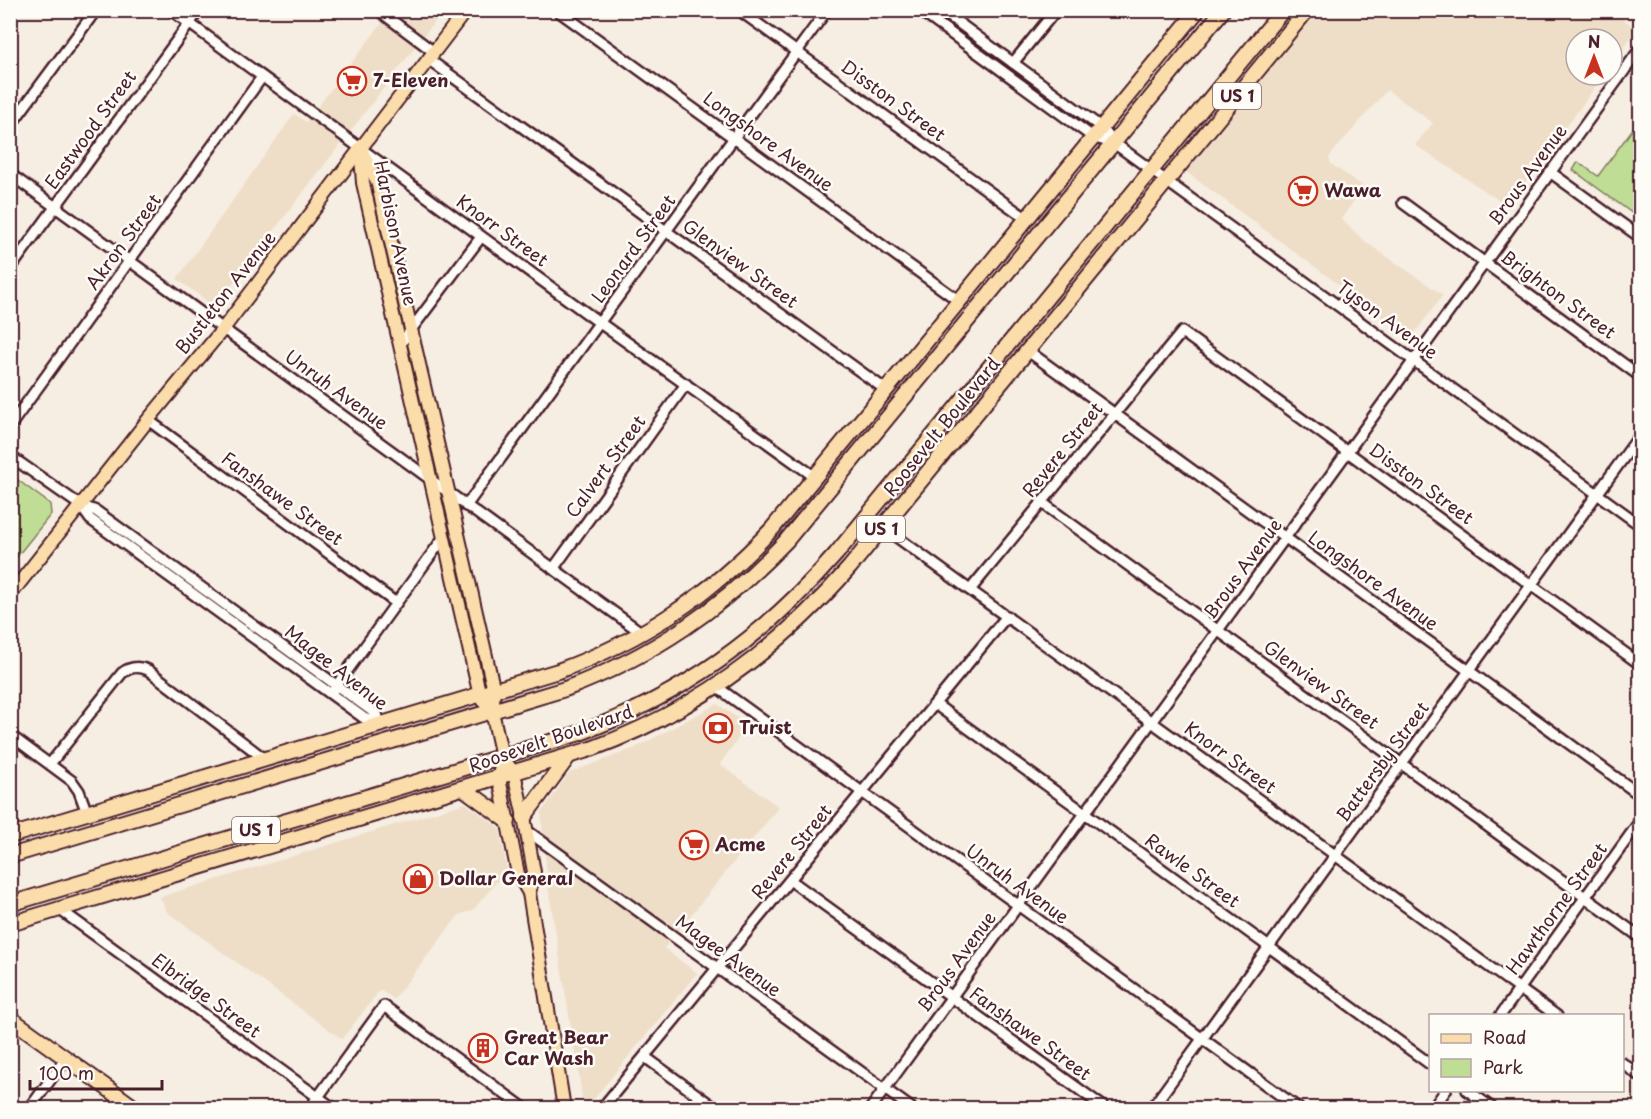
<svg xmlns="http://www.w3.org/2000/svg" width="1651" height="1119" font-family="'Playpen Sans',sans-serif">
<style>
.built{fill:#eedec8}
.green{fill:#bfdd95;stroke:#847e60;stroke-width:1.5}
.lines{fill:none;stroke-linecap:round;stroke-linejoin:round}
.minor-casing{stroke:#4a1f2b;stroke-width:14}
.major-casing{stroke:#4a1f2b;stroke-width:16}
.highway-casing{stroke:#4a1f2b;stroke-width:18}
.minor{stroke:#fdfcf7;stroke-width:9}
.major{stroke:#fbddab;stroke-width:12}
.highway{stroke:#fbddab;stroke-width:14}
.labels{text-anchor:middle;stroke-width:5;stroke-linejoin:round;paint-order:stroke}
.shield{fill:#fdfcf7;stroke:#806168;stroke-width:1.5}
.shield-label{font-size:16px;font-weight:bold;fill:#4a1f2b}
.poi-label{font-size:18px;font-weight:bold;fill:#4a1f2b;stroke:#fdfcf7;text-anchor:start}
.street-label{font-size:18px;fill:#4a1f2b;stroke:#fdfcf7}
</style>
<rect width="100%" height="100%" fill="#f6eee2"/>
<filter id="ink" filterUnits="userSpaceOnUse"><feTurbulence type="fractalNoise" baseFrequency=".0167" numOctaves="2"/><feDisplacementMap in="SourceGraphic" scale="12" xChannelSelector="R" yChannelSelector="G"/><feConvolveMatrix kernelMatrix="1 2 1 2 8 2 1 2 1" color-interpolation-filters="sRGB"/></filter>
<g filter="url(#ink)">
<g class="built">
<polygon points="391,11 443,11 215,307 177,279 294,114 306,122"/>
<polygon points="1315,11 1611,11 1637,29 1612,64 1612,39 1576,39 1576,75 1604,75 1508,206 1415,145 1433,123 1387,90 1329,157 1331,164 1364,187 1341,219 1367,243 1443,295 1411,338 1185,171 1266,68"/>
<polygon points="717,704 748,725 720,764 779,807 664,948 697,973 588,1106 583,1102 548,886 541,813 569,773 635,748"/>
<polygon points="465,803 497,826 500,831 507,870 473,910 459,915 394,999 380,990 342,1039 167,912 160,897"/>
</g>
<g class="green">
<polygon points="1640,119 1640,219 1573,170 1578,162 1598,176"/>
<polygon points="11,475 50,504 51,514 11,564"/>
</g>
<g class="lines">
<g class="minor-casing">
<g id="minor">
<polyline points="171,10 600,323 815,477"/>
<polyline points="378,10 434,52"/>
<polyline points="557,10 959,301"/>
<polyline points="739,10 1027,219"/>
<polyline points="919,10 1094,138 1114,143"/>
<polyline points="941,10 1102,128 1114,143 1640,525"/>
<polyline points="428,59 886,390"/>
<polyline points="1013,63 1056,10"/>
<polyline points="10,126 96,10"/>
<polyline points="1550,172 1640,237"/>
<polyline points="10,174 642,633"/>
<polyline points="1403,203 1640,376"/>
<polyline points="10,269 199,10"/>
<polyline points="401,343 481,237"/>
<polyline points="1028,351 1640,795"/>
<polyline points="148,420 396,603"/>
<polyline points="10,426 262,77"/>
<polyline points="10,456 80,505 96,511 376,714 382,725"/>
<polyline points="1041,502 1640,937"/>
<polyline points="80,505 90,519 364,718 380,724"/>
<polyline points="466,506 827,10"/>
<polyline points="883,527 1557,1016"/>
<polyline points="553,569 686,384"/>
<polyline points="970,590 1182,332 1640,664"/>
<polyline points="717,687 1298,1108"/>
<polyline points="334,689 444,537"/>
<polyline points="935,704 1430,1064"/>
<polyline points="10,735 72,781 79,791 87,813"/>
<path d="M50 764 122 673C131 666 139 666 148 670L266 760"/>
<polyline points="526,830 911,1108"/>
<polyline points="790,880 1105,1108"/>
<polyline points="59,909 333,1108"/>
<polyline points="1500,1016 1640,821"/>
<polyline points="645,1057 715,1108"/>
<polyline points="1622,1063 1640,1076"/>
<polyline points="1467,1090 1492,1108"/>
<polyline points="30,1108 66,1058"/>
<polyline points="310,1108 384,1006 524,1108"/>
<polyline points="602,1108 1007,616"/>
<polyline points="871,1108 1640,49"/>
<polyline points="1152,1108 1640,435"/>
<polyline points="1433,1108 1446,1090"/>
</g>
</g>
<g class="major-casing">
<g id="major">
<polyline points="360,148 377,181 494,691 492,711 502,757 499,778 518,874 529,893 564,1108"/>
<polyline points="361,156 363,183 480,696 492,711"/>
<polyline points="10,595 148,420 223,329 466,10"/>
<polyline points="502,757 514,773 524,817 534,872 529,893"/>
</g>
</g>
<g class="highway-casing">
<g id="highway">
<polyline points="463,788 508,821"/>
<polyline points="524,817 568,757"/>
<path d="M10 836 558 671C643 640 710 595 772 529L1198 10"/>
<path d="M10 856 565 689C653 656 721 609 786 541L1223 10"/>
<path d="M10 904 580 733C683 695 764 637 836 554L1283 10"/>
<path d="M10 924 591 749C693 712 779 649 850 567L1307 10"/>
<polyline points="10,1018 135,1108"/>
</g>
</g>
<use href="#minor" class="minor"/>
<use href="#major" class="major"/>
<use href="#highway" class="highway"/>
</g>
</g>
<defs>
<g id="supermarket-ring" transform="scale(1.5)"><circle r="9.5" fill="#fdfcf7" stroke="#c8321e" stroke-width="1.5"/><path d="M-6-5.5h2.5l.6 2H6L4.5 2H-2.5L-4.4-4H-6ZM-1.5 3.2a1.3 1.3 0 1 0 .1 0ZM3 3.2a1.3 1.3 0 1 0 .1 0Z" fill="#c8321e"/></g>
<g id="bank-ring" transform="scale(1.5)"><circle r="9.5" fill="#fdfcf7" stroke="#c8321e" stroke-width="1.5"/><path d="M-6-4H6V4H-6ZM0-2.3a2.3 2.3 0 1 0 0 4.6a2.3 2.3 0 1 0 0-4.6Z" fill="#c8321e"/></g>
<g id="shop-ring" transform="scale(1.5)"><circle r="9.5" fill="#fdfcf7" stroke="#c8321e" stroke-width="1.5"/><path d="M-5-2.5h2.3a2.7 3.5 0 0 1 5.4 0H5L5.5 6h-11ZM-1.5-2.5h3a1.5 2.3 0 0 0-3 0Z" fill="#c8321e"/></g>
<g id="building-ring" transform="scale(1.5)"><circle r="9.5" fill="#fdfcf7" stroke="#c8321e" stroke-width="1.5"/><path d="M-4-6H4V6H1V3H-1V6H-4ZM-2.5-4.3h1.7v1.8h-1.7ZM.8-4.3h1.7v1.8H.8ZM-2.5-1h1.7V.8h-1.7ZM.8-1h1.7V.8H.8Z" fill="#c8321e"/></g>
</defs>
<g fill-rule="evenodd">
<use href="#supermarket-ring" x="352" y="81"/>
<use href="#supermarket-ring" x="1303" y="191"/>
<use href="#bank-ring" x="718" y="728"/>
<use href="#supermarket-ring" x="694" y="845"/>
<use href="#shop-ring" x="418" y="879"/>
<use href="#building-ring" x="483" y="1048"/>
</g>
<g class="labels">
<g class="shield">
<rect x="1213" y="83" width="48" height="26" rx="4.5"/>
<rect x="857" y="516" width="48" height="26" rx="4.5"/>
<rect x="232" y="817" width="48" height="26" rx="4.5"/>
</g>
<g class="shield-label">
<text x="1237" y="102">US 1</text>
<text x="881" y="535">US 1</text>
<text x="256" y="836">US 1</text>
</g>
<g class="poi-label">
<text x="373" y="87">7-Eleven</text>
<text x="1324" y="197">Wawa</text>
<text x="739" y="734">Truist</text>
<text x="715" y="851">Acme</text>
<text x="439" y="885">Dollar General</text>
<text x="504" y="1044">Great Bear<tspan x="504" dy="21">Car Wash</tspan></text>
</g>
<g class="street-label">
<text transform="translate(893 101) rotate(36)" y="6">Disston Street</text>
<text transform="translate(91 130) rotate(-54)" y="6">Eastwood Street</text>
<text transform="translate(768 142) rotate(36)" y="6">Longshore Avenue</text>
<text transform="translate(1528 175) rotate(-54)" y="6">Brous Avenue</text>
<text transform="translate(502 231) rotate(36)" y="6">Knorr Street</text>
<text transform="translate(395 233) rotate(78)" y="6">Harbison Avenue</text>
<text transform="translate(124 242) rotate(-54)" y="6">Akron Street</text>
<text transform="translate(634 249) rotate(-54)" y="6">Leonard Street</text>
<text transform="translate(740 264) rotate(36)" y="6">Glenview Street</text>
<text transform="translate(226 293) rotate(-52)" y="6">Bustleton Avenue</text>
<text transform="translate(1558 295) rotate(36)" y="6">Brighton Street</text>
<text transform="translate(1387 320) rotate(36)" y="6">Tyson Avenue</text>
<text transform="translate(336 390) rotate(36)" y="6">Unruh Avenue</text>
<text transform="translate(942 427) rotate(-51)" y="6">Roosevelt Boulevard</text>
<text transform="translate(1063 450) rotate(-51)" y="6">Revere Street</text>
<text transform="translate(606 467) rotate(-54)" y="6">Calvert Street</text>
<text transform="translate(1421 484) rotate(36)" y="6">Disston Street</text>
<text transform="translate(282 499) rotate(36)" y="6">Fanshawe Street</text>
<text transform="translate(1243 569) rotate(-54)" y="6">Brous Avenue</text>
<text transform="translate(1373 581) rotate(36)" y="6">Longshore Avenue</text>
<text transform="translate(336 668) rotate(38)" y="6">Magee Avenue</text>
<text transform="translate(1321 685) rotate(36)" y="6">Glenview Street</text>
<text transform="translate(551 739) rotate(-19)" y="6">Roosevelt Boulevard</text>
<text transform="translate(1230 758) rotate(36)" y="6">Knorr Street</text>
<text transform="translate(1383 762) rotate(-54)" y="6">Battersby Street</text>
<text transform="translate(792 852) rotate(-51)" y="6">Revere Street</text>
<text transform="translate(1192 871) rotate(36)" y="6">Rawle Street</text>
<text transform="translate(1017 884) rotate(36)" y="6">Unruh Avenue</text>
<text transform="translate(1557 909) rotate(-54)" y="6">Hawthorne Street</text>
<text transform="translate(728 956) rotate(36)" y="6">Magee Avenue</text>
<text transform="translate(957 962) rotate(-54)" y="6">Brous Avenue</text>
<text transform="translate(206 996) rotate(36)" y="6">Elbridge Street</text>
<text transform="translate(1030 1034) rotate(36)" y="6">Fanshawe Street</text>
</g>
</g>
<rect width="1651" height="1119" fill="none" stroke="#fdfcf7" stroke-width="36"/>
<rect x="18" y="18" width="1615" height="1083" fill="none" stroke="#4a1f2b" stroke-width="2" filter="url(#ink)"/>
<rect x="1429" y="1014" width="195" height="78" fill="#fdfcf7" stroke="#b5a4a5" stroke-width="1.5"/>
<rect x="1441" y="1034" width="30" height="9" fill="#fbddab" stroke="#b5a4a5" stroke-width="1.5"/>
<text x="1483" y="1044" font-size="18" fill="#4a1f2b">Road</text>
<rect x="1441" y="1059" width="30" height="18" fill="#bfdd95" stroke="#b5a4a5" stroke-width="1.5"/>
<text x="1483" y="1074" font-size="18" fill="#4a1f2b">Park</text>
<g transform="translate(1594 57)"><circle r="28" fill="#fdfcf7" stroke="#b5a4a5" stroke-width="1.5"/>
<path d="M0-4.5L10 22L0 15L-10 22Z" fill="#c8321e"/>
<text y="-9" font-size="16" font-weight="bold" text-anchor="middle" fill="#4a1f2b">N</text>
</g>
<path d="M30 1080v9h132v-9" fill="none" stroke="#4a1f2b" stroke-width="3"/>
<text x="39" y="1080" font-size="18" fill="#4a1f2b" stroke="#fdfcf7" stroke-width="4.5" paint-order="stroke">100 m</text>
</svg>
